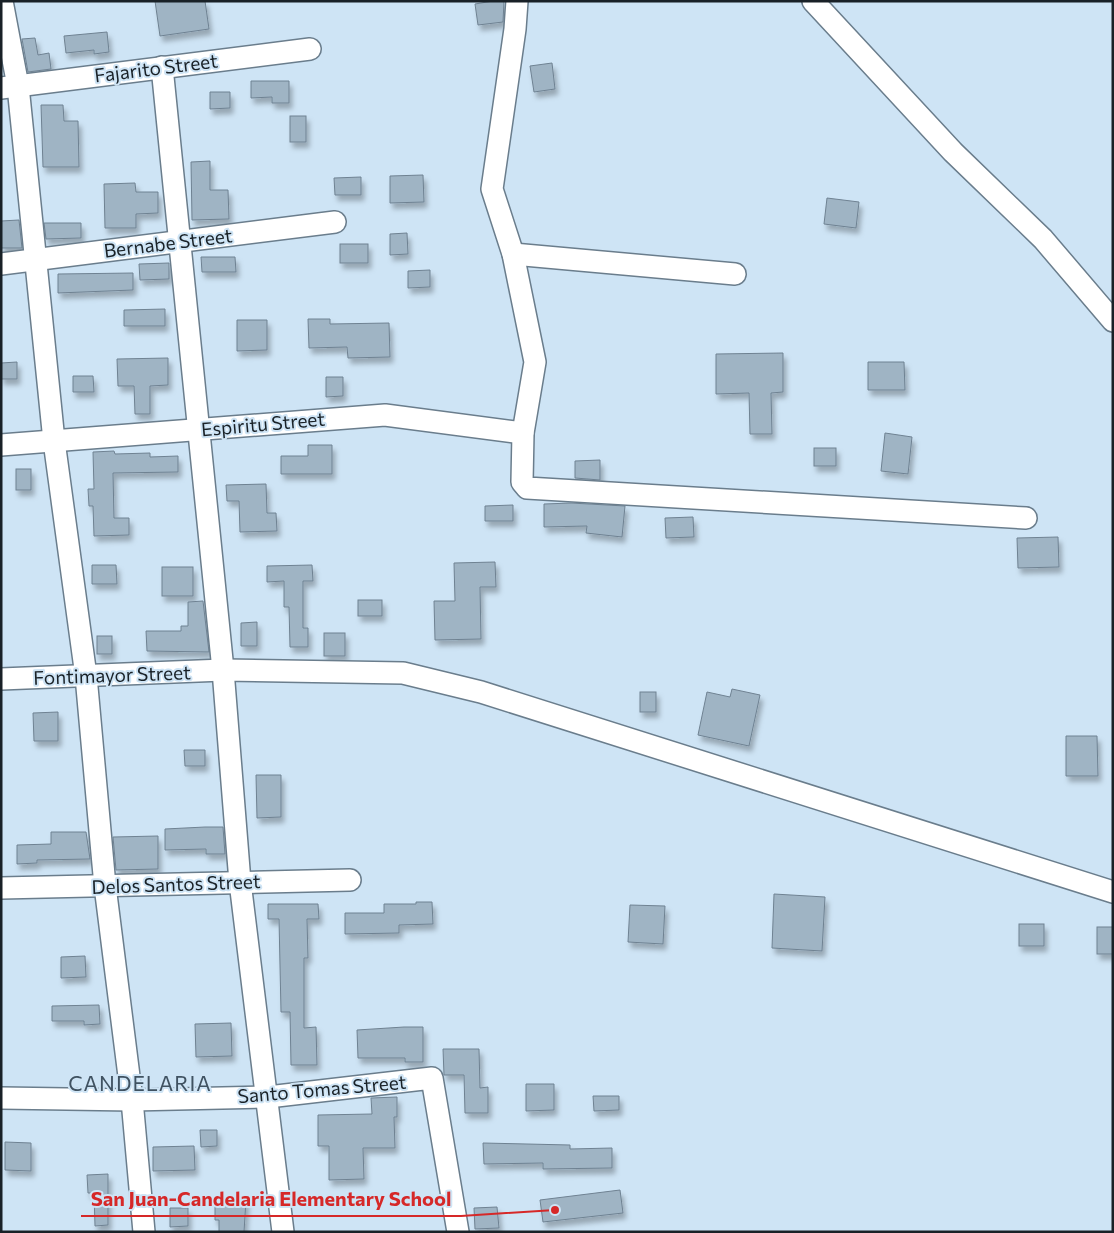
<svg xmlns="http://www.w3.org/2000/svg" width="1114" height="1233" font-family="Commissioner,sans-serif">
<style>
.building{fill:#9fb4c4;stroke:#6f8292;filter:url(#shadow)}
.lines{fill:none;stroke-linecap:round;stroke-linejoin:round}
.minor-casing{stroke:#6a7d8c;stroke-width:24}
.minor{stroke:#fff;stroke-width:21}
.labels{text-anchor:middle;stroke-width:4;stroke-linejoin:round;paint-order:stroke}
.street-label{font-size:19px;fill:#192127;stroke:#cee4f5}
.quarter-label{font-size:21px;letter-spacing:1px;fill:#405261;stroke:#cee4f5}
.leader{fill:none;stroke:#d62828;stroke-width:2}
.callout-dot{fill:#d62828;stroke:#cee4f5;stroke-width:2}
.callout-label{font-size:20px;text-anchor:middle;font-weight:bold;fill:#d62828;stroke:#cee4f5;stroke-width:4;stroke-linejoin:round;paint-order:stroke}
</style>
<defs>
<filter id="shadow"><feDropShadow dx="3" dy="5.5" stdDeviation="2.5" flood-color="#0004"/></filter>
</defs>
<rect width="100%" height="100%" fill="#cee4f5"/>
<g class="building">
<polygon points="155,1 205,1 209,29 160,36"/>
<polygon points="493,1 504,1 503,22 478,25 475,4"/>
<polygon points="107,32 109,52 94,54 94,50 66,53 64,36"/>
<polygon points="35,38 38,55 49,53 51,69 28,72 22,39"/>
<polygon points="552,63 555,89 534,92 530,66"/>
<polygon points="251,81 289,81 289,103 272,103 272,97 251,98"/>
<polygon points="210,92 230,92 230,108 210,109"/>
<polygon points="41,105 63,105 64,121 78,121 79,167 43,167"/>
<rect x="290" y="116" width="16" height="26"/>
<polygon points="210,161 210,190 228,190 229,219 192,220 191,162"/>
<polygon points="423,175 424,202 390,203 390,176"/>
<polygon points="361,177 361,195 335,195 334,178"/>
<polygon points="135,183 136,192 158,192 158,213 136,214 136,228 105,228 104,184"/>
<polygon points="827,198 859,202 856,228 824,224"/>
<polygon points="19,220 22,248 1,248 1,221"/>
<polygon points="44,223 81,223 81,238 46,239"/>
<polygon points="407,233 408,254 390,255 390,234"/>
<rect x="340" y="244" width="28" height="19"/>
<polygon points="201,257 235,257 236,272 202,272"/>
<polygon points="169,263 169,279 140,280 139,264"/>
<polygon points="430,270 430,287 408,288 408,271"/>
<polygon points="133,273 133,290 58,293 58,274"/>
<polygon points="165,309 165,326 124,326 124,310"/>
<polygon points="308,319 330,319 330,324 389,323 390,357 348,358 347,347 309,348"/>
<polygon points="237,320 267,320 267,350 237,351"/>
<polygon points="783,353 783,392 771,393 772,434 750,434 749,393 716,394 716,354"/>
<polygon points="168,358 168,385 150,386 150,414 135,414 134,386 118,386 117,359"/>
<polygon points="17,362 17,379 1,379 1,363"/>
<polygon points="868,362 904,362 905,390 868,390"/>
<polygon points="73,376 93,376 94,392 73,392"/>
<polygon points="326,377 343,377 343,396 326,397"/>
<polygon points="885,433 912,437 908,474 881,471"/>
<polygon points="308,445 332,445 332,474 281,474 281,456 308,456"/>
<rect x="814" y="448" width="22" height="18"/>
<polygon points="114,451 115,454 150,453 150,457 178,456 178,472 113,473 114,518 129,518 129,535 94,536 93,506 89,506 88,489 94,489 93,452"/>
<polygon points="600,460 600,480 575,478 575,461"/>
<rect x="16" y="469" width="15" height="21"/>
<polygon points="266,484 267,513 276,513 277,531 240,532 239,501 227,501 226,485"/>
<polygon points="571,503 625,506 622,537 586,533 587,526 544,527 544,504"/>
<polygon points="513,505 513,521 485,521 485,506"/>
<polygon points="693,517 694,537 666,538 665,518"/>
<polygon points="1058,537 1059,567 1018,568 1017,538"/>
<polygon points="495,562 496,587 480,587 481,639 435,640 434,601 455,601 454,563"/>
<polygon points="92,565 116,565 117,584 92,584"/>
<polygon points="312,565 313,581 303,581 303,628 308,628 308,647 290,647 289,607 284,607 284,581 267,582 267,566"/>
<rect x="162" y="567" width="31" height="29"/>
<rect x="358" y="600" width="24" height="16"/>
<polygon points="203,601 209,652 147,651 146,631 181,631 181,626 188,626 188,602"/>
<polygon points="257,622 257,646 241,646 241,623"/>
<rect x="324" y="633" width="21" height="23"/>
<rect x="97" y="636" width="15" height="18"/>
<polygon points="732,689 760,695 749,746 698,735 707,692 730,697"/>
<rect x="640" y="692" width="16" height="20"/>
<polygon points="58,712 58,741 34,741 33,713"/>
<polygon points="1066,736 1097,736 1098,776 1066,776"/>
<polygon points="184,750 205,750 205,766 185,766"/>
<polygon points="256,775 281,775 281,817 257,818"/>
<polygon points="205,827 223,827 225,854 206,854 206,849 165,850 165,829"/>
<polygon points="51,832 86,832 90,859 37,860 37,863 17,864 17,845 51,844"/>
<polygon points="158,836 158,869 116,870 113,837"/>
<polygon points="774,894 825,897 822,951 772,948"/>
<polygon points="416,902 432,902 433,924 399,925 399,933 345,934 345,913 384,913 384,904 416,904"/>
<polygon points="268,904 318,904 319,919 307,919 308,958 304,958 304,1028 316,1027 317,1065 291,1065 290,1012 281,1012 279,919 268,919"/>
<polygon points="630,905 665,906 663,944 628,942"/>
<rect x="1019" y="924" width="25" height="22"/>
<rect x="1097" y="927" width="16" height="27"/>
<polygon points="85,956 86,977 61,978 61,957"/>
<polygon points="99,1005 100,1024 84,1025 84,1021 52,1021 52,1006"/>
<polygon points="231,1023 232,1056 196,1057 195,1024"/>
<polygon points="404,1027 423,1027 423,1062 405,1062 405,1058 358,1058 357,1030"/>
<polygon points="443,1049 479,1049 480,1088 488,1087 488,1113 465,1113 464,1075 444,1075"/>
<polygon points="526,1084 554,1084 554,1110 526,1111"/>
<polygon points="593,1096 619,1096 619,1110 594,1111"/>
<polygon points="397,1097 397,1117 394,1117 395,1148 363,1148 364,1179 329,1180 329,1146 318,1146 318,1115 372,1114 371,1098"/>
<polygon points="200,1130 217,1130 217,1146 201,1147"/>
<polygon points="5,1142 31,1143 31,1171 5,1170"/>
<polygon points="483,1143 570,1145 570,1149 612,1148 612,1168 543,1169 543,1163 484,1164"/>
<polygon points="194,1146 195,1170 153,1171 153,1147"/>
<polygon points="108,1174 108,1225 95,1226 94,1193 88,1193 87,1175"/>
<polygon points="620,1190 623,1213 543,1222 540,1200"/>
<polygon points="246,1200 244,1232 219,1232 219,1220 215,1220 215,1201"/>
<polygon points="497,1207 499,1228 475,1229 474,1208"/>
<polygon points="170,1208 188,1208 188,1226 170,1227"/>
</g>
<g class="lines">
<g class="minor-casing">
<g id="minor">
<polyline points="2,1 18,86 54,441 86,676 105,886 132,1100 144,1232"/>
<polyline points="517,1 515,29 492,189 513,254 535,362 523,433 522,482 527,488 1026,518"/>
<polyline points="813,1 953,152 1043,239 1113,321"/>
<polyline points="162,67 223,670 240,882 283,1232"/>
<polyline points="1,88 310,49"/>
<polyline points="513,254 735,274"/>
<polyline points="1,264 335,222"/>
<polyline points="1,445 385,415 523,433"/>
<polyline points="1,679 223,670 403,673 481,692 1113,892"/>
<polyline points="1,888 350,880"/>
<polyline points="1,1098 132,1100 268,1097 432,1078 458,1232"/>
</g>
</g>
<use href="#minor" class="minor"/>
</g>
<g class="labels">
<g class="street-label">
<text transform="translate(156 68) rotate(-7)" y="7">Fajarito Street</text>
<text transform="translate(168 243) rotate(-7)" y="7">Bernabe Street</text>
<text transform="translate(263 424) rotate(-5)" y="7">Espiritu Street</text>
<text transform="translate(112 675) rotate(-2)" y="7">Fontimayor Street</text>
<text transform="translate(176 884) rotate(-2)" y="7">Delos Santos Street</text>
<text transform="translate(322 1089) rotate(-5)" y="7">Santo Tomas Street</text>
</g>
<g class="quarter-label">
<text x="140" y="1091">CANDELARIA</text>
</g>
</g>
<path class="leader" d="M555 1210L461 1216H81"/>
<circle class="callout-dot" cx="555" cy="1210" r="5"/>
<g class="callout-label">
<text x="271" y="1206">San Juan-Candelaria Elementary School</text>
</g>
<rect width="1114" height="1233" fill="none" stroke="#192127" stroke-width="5"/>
</svg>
